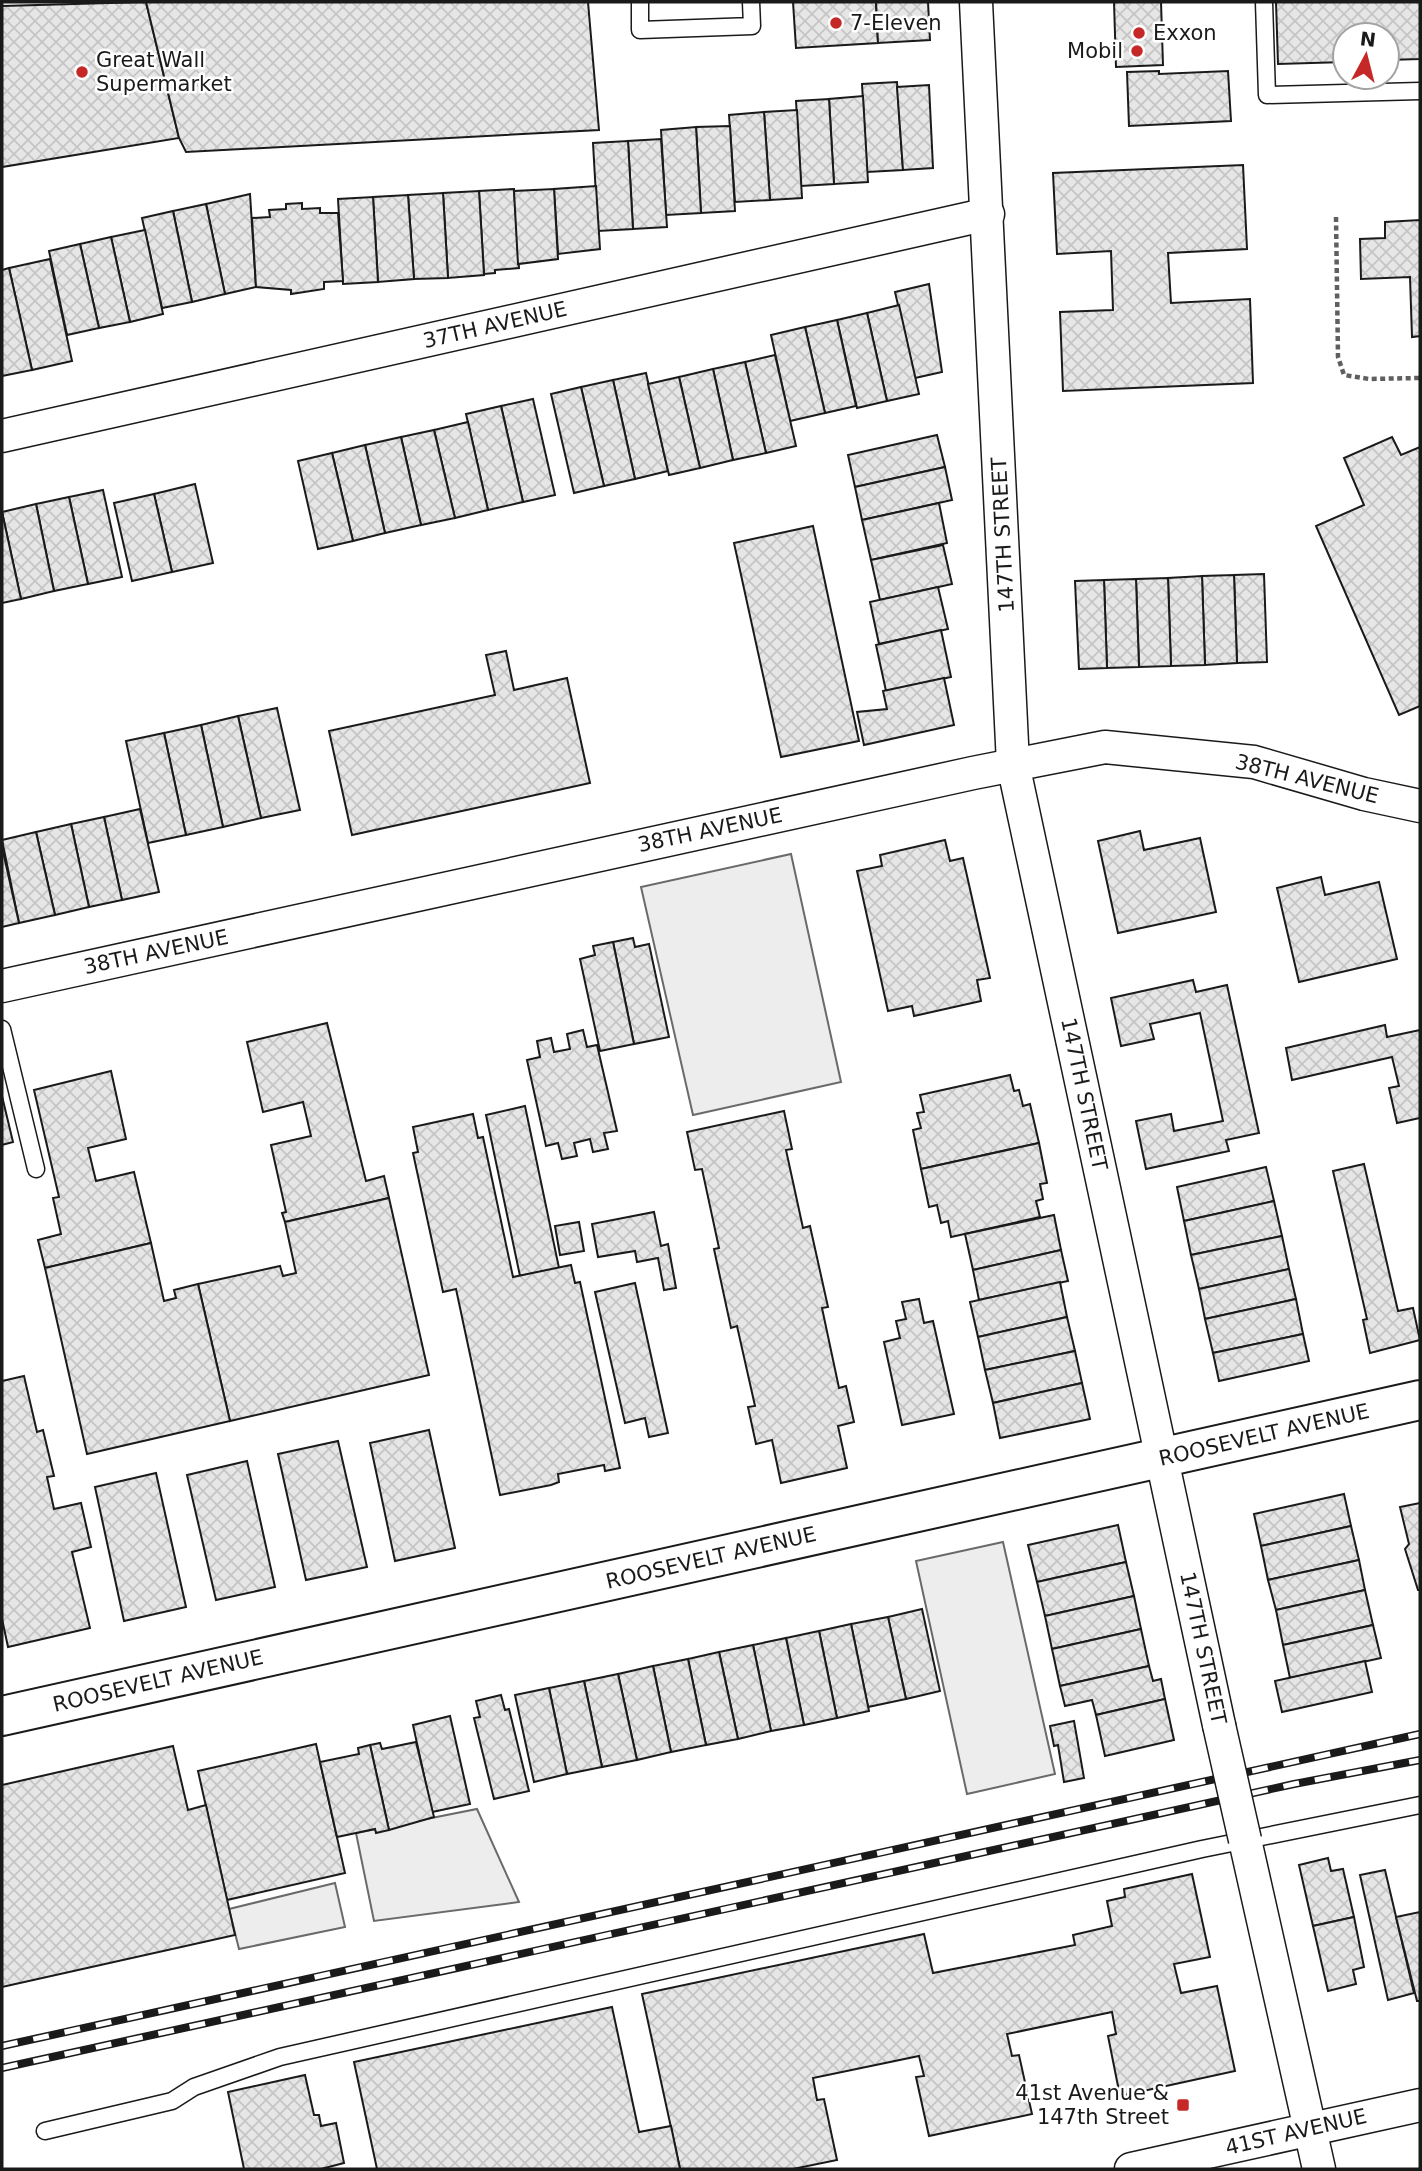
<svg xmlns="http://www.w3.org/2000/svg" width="1422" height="2171" font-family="'DejaVu Sans',sans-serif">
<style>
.parking{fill:#ededed;stroke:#6a6a6a;stroke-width:2}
.building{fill:url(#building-cross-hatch);stroke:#1a1a1a;stroke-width:2}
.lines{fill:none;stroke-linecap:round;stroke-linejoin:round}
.service-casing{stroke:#1a1a1a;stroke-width:19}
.minor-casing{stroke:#1a1a1a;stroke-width:35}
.tertiary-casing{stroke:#1a1a1a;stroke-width:42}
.path{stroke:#5f5f5f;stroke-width:4.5;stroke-dasharray:5 3.5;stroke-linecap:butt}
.service{stroke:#fff;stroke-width:16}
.minor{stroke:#fff;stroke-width:32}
.tertiary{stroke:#fff;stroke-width:38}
.rail-casing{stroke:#1a1a1a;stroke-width:8}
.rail{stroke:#fff;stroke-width:5;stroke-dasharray:16;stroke-linecap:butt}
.minor-bridge-casing{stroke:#1a1a1a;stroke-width:35;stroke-linecap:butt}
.minor-bridge{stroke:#fff;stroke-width:32}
.poi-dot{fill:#c62828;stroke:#fff;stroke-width:2.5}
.labels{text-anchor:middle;stroke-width:5;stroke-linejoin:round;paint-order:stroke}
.poi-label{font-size:21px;fill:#1a1a1a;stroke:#fff;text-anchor:start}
.street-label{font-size:21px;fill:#1a1a1a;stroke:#fff}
</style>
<defs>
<pattern id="building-cross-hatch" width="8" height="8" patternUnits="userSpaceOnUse" patternTransform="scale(1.75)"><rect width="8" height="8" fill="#e6e6e6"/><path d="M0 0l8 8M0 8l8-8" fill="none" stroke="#c5c5c5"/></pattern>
</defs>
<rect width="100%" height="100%" fill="#fff"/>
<g class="parking">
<polygon points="791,854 841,1082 693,1115 641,887"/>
<polygon points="1003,1542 1055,1774 967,1794 916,1561"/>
<polygon points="477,1809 519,1902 374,1921 356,1833"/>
<polygon points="335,1883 345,1927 239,1949 229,1909"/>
</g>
<g class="building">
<polygon points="146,2 179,138 2,167 2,6"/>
<polygon points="146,2 588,2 599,130 186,152 179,138"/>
<polygon points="793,2 876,2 878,43 796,48"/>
<polygon points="876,2 928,2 930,40 878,43"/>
<polygon points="1114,2 1161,2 1163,65 1116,67"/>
<polygon points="1276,2 1420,2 1420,59 1387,60 1387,35 1345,35 1345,62 1278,64"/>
<polygon points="1159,71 1159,74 1228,71 1231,121 1129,126 1127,72"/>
<polygon points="897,82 903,170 867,172 862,84"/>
<polygon points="929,85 933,168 903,170 897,87"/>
<polygon points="863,96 868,182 834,184 829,99"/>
<polygon points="829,99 834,184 801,186 796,101"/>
<polygon points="797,110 802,198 770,200 764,112"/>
<polygon points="764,112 770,200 735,202 729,115"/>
<polygon points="730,126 735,211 701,213 696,127"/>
<polygon points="696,127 701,213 666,215 661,130"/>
<polygon points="661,139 667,227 633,229 628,141"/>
<polygon points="628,141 633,229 598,231 593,143"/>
<polygon points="1243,165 1247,249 1168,253 1171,303 1250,299 1253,383 1063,391 1060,312 1113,310 1111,251 1057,254 1053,173"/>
<polygon points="596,186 600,249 558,254 554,189"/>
<polygon points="514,189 519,268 495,270 495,273 484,274 479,191"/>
<polygon points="554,189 558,259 518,264 514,191"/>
<polygon points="479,191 484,275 448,278 443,193"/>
<polygon points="443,193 448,278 414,279 408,195"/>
<polygon points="250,194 256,287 225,294 206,204"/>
<polygon points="408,195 414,279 378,282 373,197"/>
<polygon points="373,197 378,282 343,284 338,199"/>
<polygon points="302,203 302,209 320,208 320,213 338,213 343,281 324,282 324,289 291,294 291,290 256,287 252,218 270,217 269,210 286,209 286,204"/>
<polygon points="206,204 225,294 192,302 173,211"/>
<polygon points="173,211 192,302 162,308 142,218"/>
<polygon points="1420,220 1420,336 1412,337 1410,277 1361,279 1360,239 1385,238 1385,222"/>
<polygon points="145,230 163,314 130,322 111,237"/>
<polygon points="111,237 130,322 99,328 80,244"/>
<polygon points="80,244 99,328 67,335 49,251"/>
<polygon points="50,259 72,361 32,370 9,268"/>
<polygon points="9,268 32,370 2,376 2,270"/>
<polygon points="929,284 942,372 915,378 895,292"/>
<polygon points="899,305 919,394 887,401 867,313"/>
<polygon points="867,313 887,401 857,408 837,320"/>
<polygon points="837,320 856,406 825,413 805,327"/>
<polygon points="805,327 825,413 790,421 771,335"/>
<polygon points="775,355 796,446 766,453 745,362"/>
<polygon points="745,362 766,453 733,460 713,369"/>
<polygon points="713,369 733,460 700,468 679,377"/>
<polygon points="646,373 668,471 635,479 613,380"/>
<polygon points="679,377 700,468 669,475 648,384"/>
<polygon points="613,380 635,479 604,486 581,387"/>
<polygon points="581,387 604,486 574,493 551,394"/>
<polygon points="533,399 555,495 523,502 501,406"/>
<polygon points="501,406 523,502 488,510 466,414"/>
<polygon points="468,422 488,510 455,518 434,430"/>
<polygon points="434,430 455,518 421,525 401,437"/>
<polygon points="937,435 945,467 855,487 848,455"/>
<polygon points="401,437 421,525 385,533 365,445"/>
<polygon points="1392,437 1401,455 1420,447 1420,706 1399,715 1316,526 1364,505 1344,458"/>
<polygon points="365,445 385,533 353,541 332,453"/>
<polygon points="332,453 353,541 318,549 298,461"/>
<polygon points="945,467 952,500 862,520 855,487"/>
<polygon points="195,484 213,563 172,572 154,494"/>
<polygon points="103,490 122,577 88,584 69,497"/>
<polygon points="154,494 172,572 132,581 114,503"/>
<polygon points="69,497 88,584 54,591 36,504"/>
<polygon points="939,503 947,543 871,560 862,520"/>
<polygon points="36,504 54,591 21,599 2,512"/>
<polygon points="2,512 21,599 2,603"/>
<polygon points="813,526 859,741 781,757 734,543"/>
<polygon points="943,545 952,584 880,600 871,560"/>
<polygon points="1264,574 1267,662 1237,663 1234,575"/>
<polygon points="1234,575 1237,663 1205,665 1202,576"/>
<polygon points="1202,576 1205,665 1171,666 1168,578"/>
<polygon points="1168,578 1171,666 1139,667 1136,579"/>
<polygon points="1136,579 1139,667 1107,668 1104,580"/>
<polygon points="1104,580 1107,668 1079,669 1075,581"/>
<polygon points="938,587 948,629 879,644 870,602"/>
<polygon points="941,630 951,677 886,691 876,645"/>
<polygon points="506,651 514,690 567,678 590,783 352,835 329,731 495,695 486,655"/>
<polygon points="944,678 954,725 864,745 857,712 887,709 883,691"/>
<polygon points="277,708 300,810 261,818 238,716"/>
<polygon points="238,716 261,818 223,827 201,725"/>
<polygon points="201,725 223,827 186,835 164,733"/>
<polygon points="164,733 186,835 148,843 126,741"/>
<polygon points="140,809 159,892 122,900 104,817"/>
<polygon points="104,817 122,900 89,907 71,824"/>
<polygon points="71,824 89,907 55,915 36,832"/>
<polygon points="1140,831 1144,850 1200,838 1216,912 1118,933 1098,841"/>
<polygon points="36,832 55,915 19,923 2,840"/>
<polygon points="945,840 950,861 963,858 990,978 977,980 981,1001 914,1016 912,1006 888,1011 857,871 882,866 880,855"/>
<polygon points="2,847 19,923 2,927"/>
<polygon points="1321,877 1325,895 1379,882 1397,959 1299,982 1277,888"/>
<polygon points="633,938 635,947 649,944 669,1037 634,1044 613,942"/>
<polygon points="613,942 634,1044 600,1051 580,959 595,955 593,946"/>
<polygon points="1193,980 1196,992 1227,985 1259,1133 1226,1140 1229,1151 1146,1169 1136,1121 1171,1114 1174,1131 1223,1121 1200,1013 1150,1024 1154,1039 1121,1046 1111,998"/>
<polygon points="327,1023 366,1181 384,1176 389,1198 285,1222 282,1213 286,1212 271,1145 311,1136 303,1102 263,1112 247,1042"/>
<polygon points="1385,1025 1387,1037 1420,1030 1420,1118 1397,1123 1389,1088 1399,1086 1392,1057 1292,1080 1286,1048"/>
<polygon points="583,1030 587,1047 597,1045 617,1131 604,1133 608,1149 593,1152 590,1139 574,1143 577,1156 562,1159 558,1143 546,1146 527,1060 540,1057 537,1041 551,1038 554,1052 570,1049 567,1034"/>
<polygon points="111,1071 126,1139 88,1148 96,1181 134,1172 151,1243 45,1268 38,1240 61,1234 53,1198 59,1197 34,1090"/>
<polygon points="1010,1075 1014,1091 1019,1090 1023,1106 1030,1104 1039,1143 921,1169 913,1130 921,1128 917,1113 924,1112 920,1095"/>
<polygon points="2,1096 13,1142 2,1145"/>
<polygon points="525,1106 559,1268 520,1276 486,1115"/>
<polygon points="784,1111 792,1149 786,1150 803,1228 810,1226 828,1307 822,1308 839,1388 846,1386 854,1422 838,1426 847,1468 781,1483 772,1440 756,1444 748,1407 755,1406 737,1326 731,1328 714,1249 719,1248 702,1169 695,1170 687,1132"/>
<polygon points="473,1114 478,1138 483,1137 513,1277 571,1265 575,1283 580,1282 620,1468 605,1471 604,1465 558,1474 559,1482 551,1485 500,1495 456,1289 443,1292 413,1153 418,1152 413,1127"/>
<polygon points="1039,1143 1047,1183 1040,1184 1043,1199 1036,1201 1040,1217 951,1237 948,1221 941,1223 937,1205 929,1207 921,1169"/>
<polygon points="1364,1164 1398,1311 1413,1308 1420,1340 1370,1353 1363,1320 1367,1319 1333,1171"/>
<polygon points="1266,1167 1274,1201 1184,1221 1177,1187"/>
<polygon points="389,1198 429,1375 230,1421 198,1284 280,1266 283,1276 296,1273 285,1222"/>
<polygon points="1274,1201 1282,1236 1191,1255 1184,1221"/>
<polygon points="654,1212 661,1246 668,1244 676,1288 664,1290 658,1258 637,1262 635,1251 598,1257 592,1224"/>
<polygon points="1054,1215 1061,1250 973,1270 965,1234"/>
<polygon points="579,1222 584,1251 560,1255 555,1226"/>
<polygon points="1282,1236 1289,1269 1199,1289 1191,1255"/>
<polygon points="151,1243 164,1301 176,1298 174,1290 198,1284 230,1421 87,1454 45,1268"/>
<polygon points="1061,1250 1068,1281 979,1300 973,1270"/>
<polygon points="1289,1269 1296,1299 1205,1319 1199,1289"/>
<polygon points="1060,1282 1067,1317 978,1337 970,1302"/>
<polygon points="635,1283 668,1433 649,1437 645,1418 625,1423 595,1292"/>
<polygon points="919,1299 924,1323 933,1321 954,1414 902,1425 884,1342 900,1338 896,1321 906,1319 902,1302"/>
<polygon points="1296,1299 1303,1334 1213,1353 1205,1319"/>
<polygon points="1067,1317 1075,1351 985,1370 978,1337"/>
<polygon points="1303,1334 1309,1361 1219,1381 1213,1353"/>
<polygon points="1075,1351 1082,1383 993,1403 985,1370"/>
<polygon points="24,1376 37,1432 43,1430 54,1476 47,1477 54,1509 81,1503 91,1547 72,1552 90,1628 8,1647 2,1619 2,1381"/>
<polygon points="1082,1383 1090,1419 1000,1438 993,1403"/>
<polygon points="429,1430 455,1548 395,1561 370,1443"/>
<polygon points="338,1441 367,1567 306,1580 278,1454"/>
<polygon points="247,1461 275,1587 216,1600 187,1475"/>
<polygon points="156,1473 186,1607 124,1621 95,1487"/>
<polygon points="1344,1494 1351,1526 1261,1546 1254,1514"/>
<polygon points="1420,1503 1420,1590 1418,1590 1405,1549 1409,1544 1400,1507"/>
<polygon points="1118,1525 1126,1562 1037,1582 1028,1545"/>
<polygon points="1351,1526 1359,1560 1268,1580 1261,1546"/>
<polygon points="1359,1560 1365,1590 1276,1610 1268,1580"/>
<polygon points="1126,1562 1134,1596 1045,1616 1037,1582"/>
<polygon points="1365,1590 1373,1625 1283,1645 1276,1610"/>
<polygon points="1134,1596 1141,1629 1052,1649 1045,1616"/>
<polygon points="922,1609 940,1691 906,1699 888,1617"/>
<polygon points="888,1617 906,1699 868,1707 851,1624"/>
<polygon points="851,1624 869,1711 837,1718 819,1631"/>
<polygon points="1373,1625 1381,1658 1290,1678 1283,1645"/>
<polygon points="1141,1629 1149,1666 1060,1686 1052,1649"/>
<polygon points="819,1631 837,1718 804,1725 786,1638"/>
<polygon points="786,1638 804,1725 771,1731 753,1645"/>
<polygon points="753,1645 771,1731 738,1739 719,1652"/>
<polygon points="719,1652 738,1739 706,1745 688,1659"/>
<polygon points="688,1659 706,1745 671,1752 653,1666"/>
<polygon points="1365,1661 1372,1692 1282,1712 1275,1681"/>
<polygon points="653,1666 671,1752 637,1760 618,1674"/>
<polygon points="1149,1666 1153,1681 1161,1679 1165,1699 1096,1715 1092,1700 1065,1706 1060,1686"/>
<polygon points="618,1674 637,1760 602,1767 584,1681"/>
<polygon points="584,1681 602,1767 567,1774 549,1688"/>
<polygon points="549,1688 567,1774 534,1782 515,1695"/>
<polygon points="501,1695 505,1710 509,1709 529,1791 494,1799 474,1718 480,1717 476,1701"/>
<polygon points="1165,1699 1174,1740 1105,1756 1096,1715"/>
<polygon points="450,1716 470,1804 432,1812 413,1725"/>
<polygon points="1074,1721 1084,1778 1064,1782 1058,1745 1054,1746 1050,1726"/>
<polygon points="416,1742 434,1817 389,1830 370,1745 380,1743 382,1749"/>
<polygon points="316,1744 345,1873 227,1900 198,1771"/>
<polygon points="370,1745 389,1830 376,1833 375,1829 337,1837 320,1762 359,1754 358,1748"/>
<polygon points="173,1746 188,1810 206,1805 235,1935 2,1987 2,1785"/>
<polygon points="1328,1858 1331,1871 1343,1869 1354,1917 1313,1926 1299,1865"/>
<polygon points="1385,1870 1414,1993 1388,2000 1360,1875"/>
<polygon points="1192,1874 1210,1957 1174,1964 1181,1993 1217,1986 1235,2071 1120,2096 1108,2036 1116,2034 1112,2012 1007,2034 1012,2056 1019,2055 1032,2114 929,2136 916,2077 924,2076 919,2056 813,2078 817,2100 824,2099 837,2160 793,2169 680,2169 642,1994 924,1934 933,1973 1075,1945 1073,1935 1112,1926 1107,1901 1125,1897 1124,1889"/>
<polygon points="1420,1912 1420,2001 1417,2001 1396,1917"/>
<polygon points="1354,1917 1364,1967 1353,1970 1356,1984 1328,1991 1313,1926"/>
<polygon points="612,2007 639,2132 671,2126 680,2169 377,2169 354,2062"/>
<polygon points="305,2075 314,2115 319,2115 321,2126 336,2123 344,2163 321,2169 244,2169 228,2092"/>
</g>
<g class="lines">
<g class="service-casing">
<g id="service">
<polyline points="640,2 640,30 752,26 751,2"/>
<polyline points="1264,2 1267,95 1420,91"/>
<polyline points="2,1029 36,1169"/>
<polyline points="45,2131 172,2101 194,2087 280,2057 1202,1849 1420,1805"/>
</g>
</g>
<g class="minor-casing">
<g id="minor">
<polyline points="976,2 1013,764 1219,1725"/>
<polyline points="2,436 988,214"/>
<polyline points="2,986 973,773 1105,747 1254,762 1364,794 1420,806"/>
<polyline points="1245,1840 1319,2169"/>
<polyline points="1131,2169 1420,2105"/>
</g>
</g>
<g class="tertiary-casing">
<polyline id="tertiary" points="2,1716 1420,1400"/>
</g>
<polyline class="path" points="1336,217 1338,357 1344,375 1369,379 1420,378"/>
<use href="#service" class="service"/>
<use href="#minor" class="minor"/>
<use href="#tertiary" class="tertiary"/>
<g class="rail-casing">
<g id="rail">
<polyline points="2,2046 1420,1734"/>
<polyline points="2,2068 1294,1784 1420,1760"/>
</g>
</g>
<use href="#rail" class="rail"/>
<g class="minor-bridge-casing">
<polyline id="minor-bridge" points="1219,1725 1245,1840"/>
</g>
<use href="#minor-bridge" class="minor-bridge"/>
</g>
<g class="poi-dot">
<circle cx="836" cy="23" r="7"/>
<circle cx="1139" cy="33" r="7"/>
<circle cx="1137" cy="51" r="7"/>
<circle cx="82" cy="72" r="7"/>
<rect x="1176" y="2098" width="14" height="14" rx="3.5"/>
</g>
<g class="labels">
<g class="poi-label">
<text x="850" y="30">7-Eleven</text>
<text x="1153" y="40">Exxon</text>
<text x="1123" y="58" text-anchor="end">Mobil</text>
<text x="96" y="67">Great Wall<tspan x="96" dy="24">Supermarket</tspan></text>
<text x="1169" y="2100" text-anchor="end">41st Avenue &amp;<tspan x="1169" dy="24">147th Street</tspan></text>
</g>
<g class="street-label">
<text transform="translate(495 325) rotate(-13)" y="7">37TH AVENUE</text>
<text transform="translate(1003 535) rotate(-93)" y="7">147TH STREET</text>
<text transform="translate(1307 779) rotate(14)" y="7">38TH AVENUE</text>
<text transform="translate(710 830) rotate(-12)" y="7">38TH AVENUE</text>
<text transform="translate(156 952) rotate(-12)" y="7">38TH AVENUE</text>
<text transform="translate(1084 1094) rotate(78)" y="7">147TH STREET</text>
<text transform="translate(1264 1435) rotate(-13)" y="7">ROOSEVELT AVENUE</text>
<text transform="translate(711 1558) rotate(-13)" y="7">ROOSEVELT AVENUE</text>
<text transform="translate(1203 1648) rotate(78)" y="7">147TH STREET</text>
<text transform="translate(158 1681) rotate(-13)" y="7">ROOSEVELT AVENUE</text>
<text transform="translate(1296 2132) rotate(-13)" y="7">41ST AVENUE</text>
</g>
</g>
<rect width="1422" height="2171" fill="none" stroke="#1a1a1a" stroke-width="7"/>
<g transform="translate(1366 56) rotate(7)"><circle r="33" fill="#ffffff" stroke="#a3a3a3" stroke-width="2"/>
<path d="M0-5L12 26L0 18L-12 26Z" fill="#c62828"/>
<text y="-10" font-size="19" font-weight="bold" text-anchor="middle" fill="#1a1a1a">N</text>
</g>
</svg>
